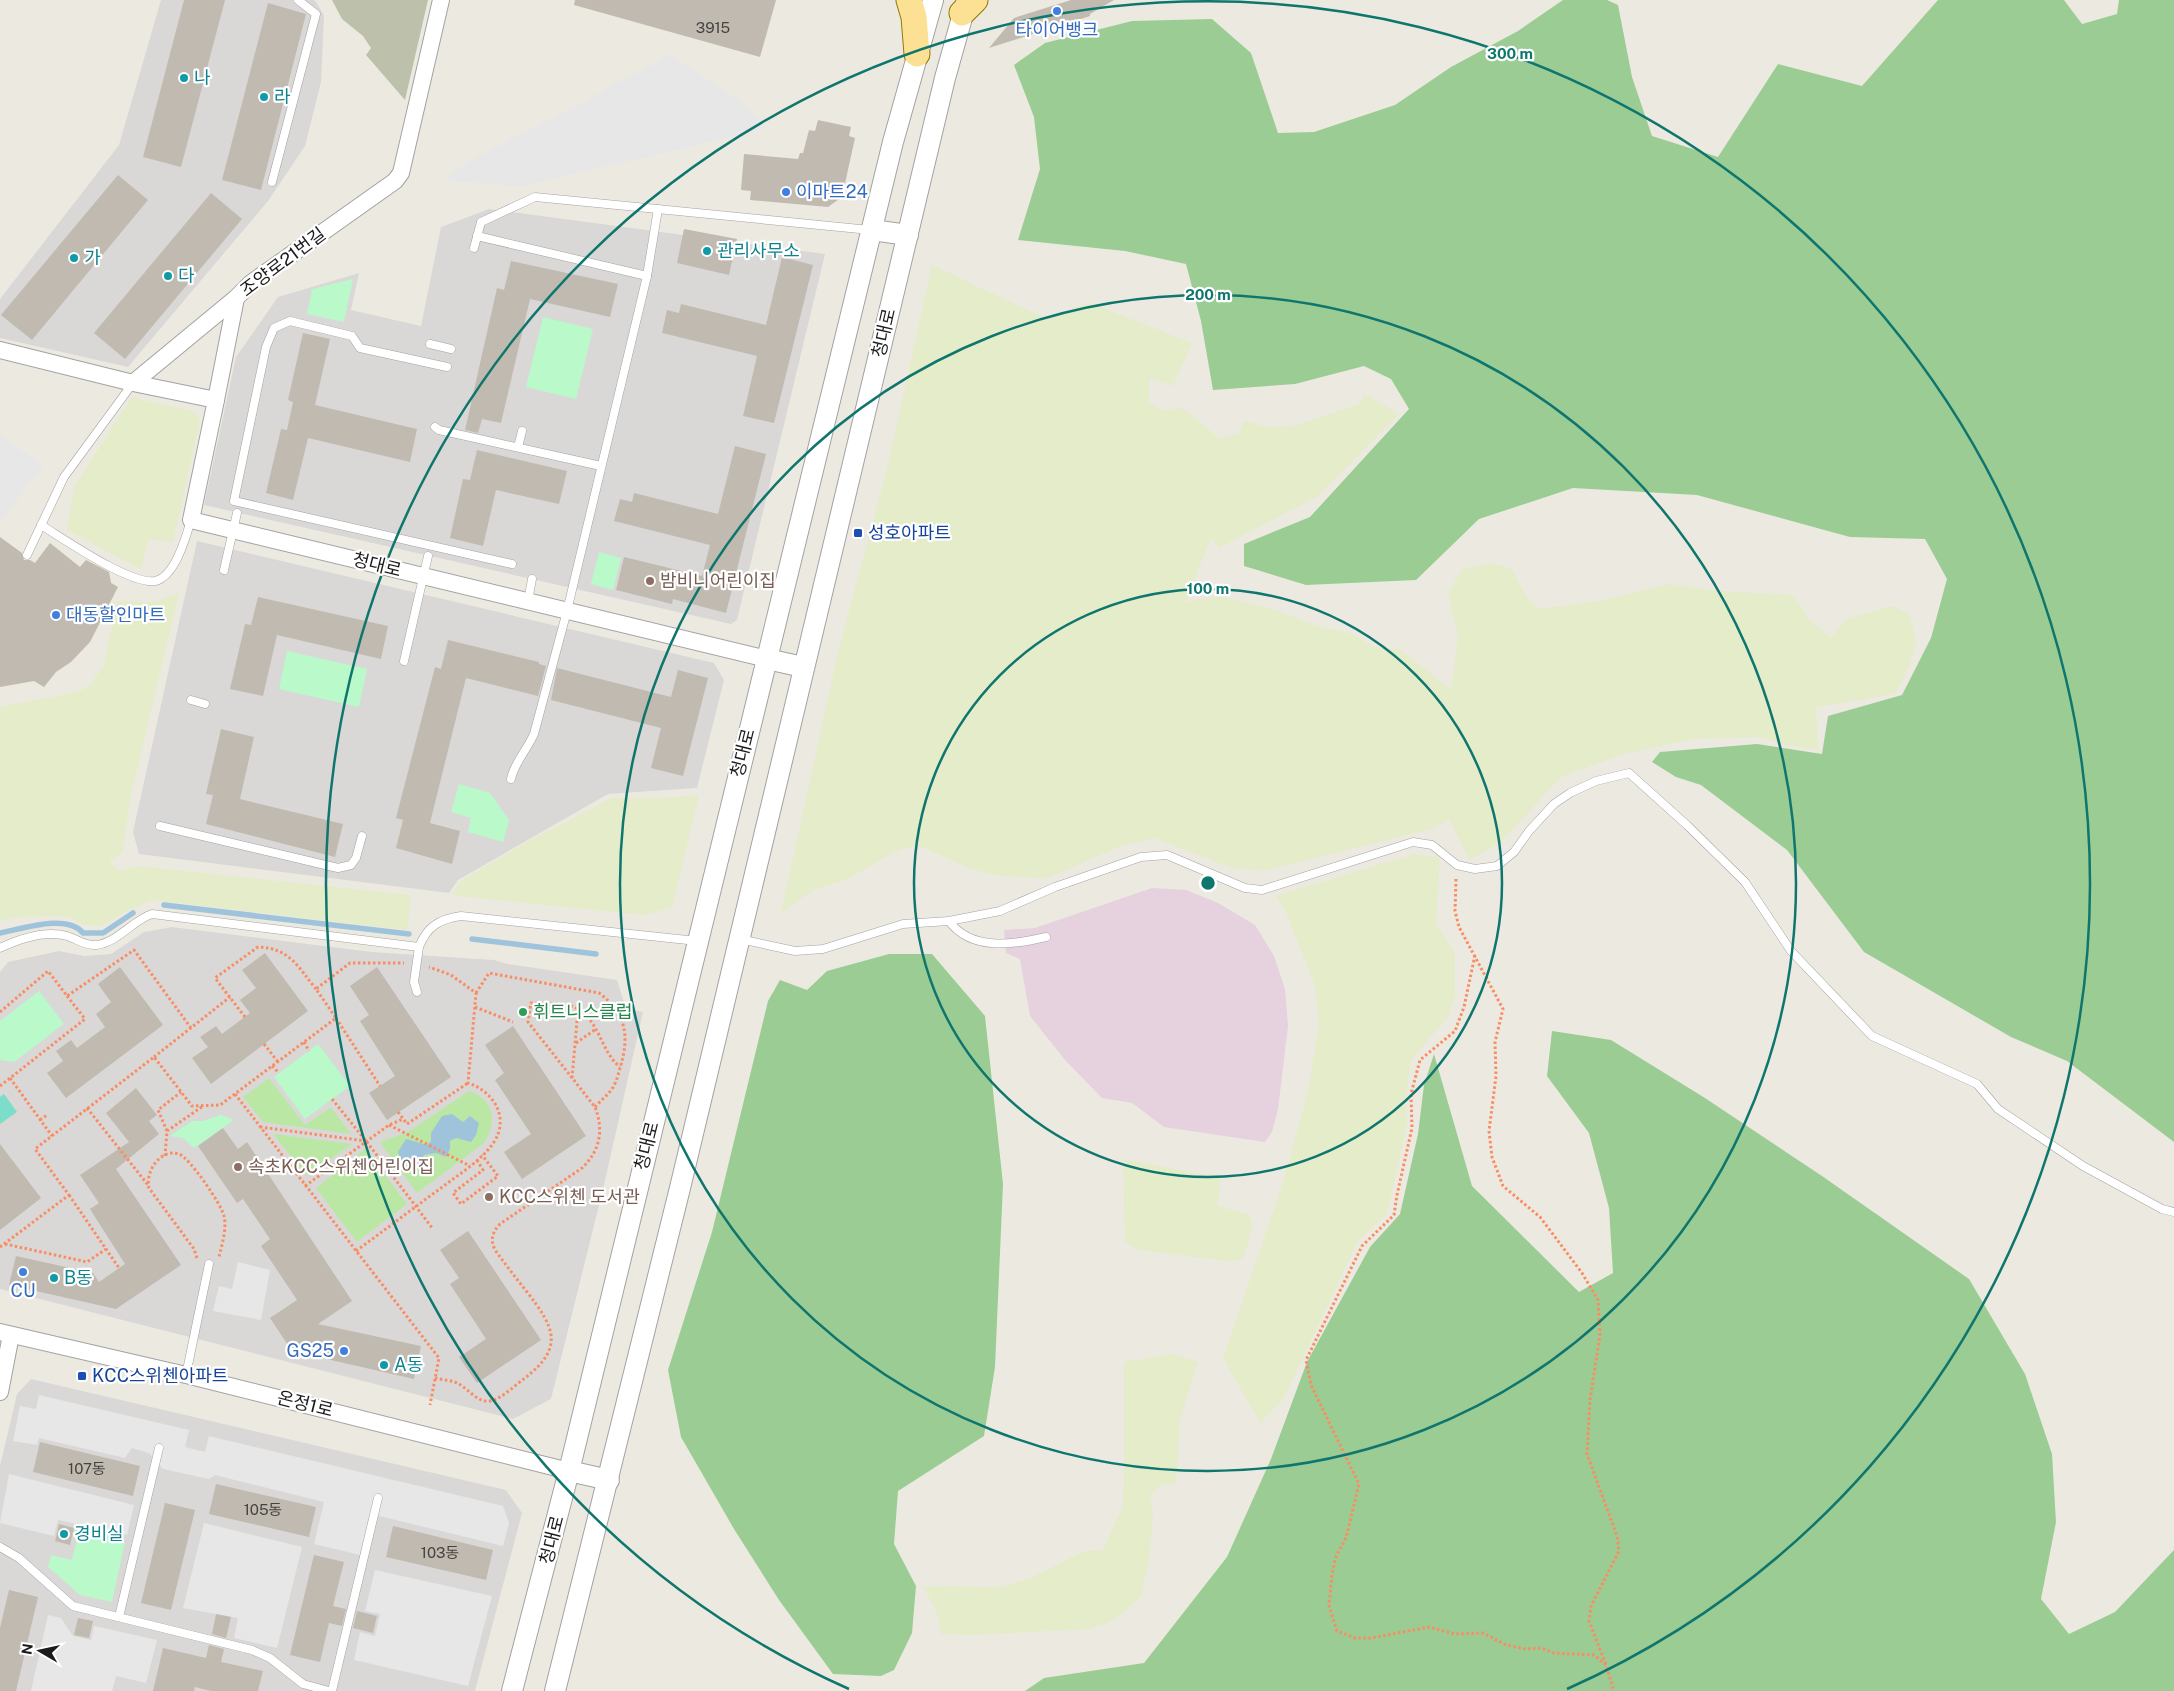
<svg xmlns="http://www.w3.org/2000/svg" width="2174" height="1691" font-family="'Public Sans','Noto Sans KR',sans-serif">
<style>
.residential{fill:#d9d8d7}
.industrial{fill:#e6d1de}
.construction{fill:#bdc1ab}
.farmland{fill:#e4ecca}
.grass{fill:#bae8a4}
.forest{fill:#9bcc94}
.park{fill:#baf9ca}
.pitch{fill:#7cddc8}
.parking{fill:#e7e7e7}
.water{fill:#9fc3db}
.lines{fill:none;stroke-linecap:round;stroke-linejoin:round}
.stream{stroke:#9fc3db;stroke-width:5.5}
.building{fill:#c1bab0}
.service-casing{stroke:#a2a2a2;stroke-width:9}
.minor-casing{stroke:#a2a2a2;stroke-width:18}
.tertiary-casing{stroke:#a2a2a2;stroke-width:22}
.primary-casing{stroke:#917a00;stroke-width:27}
.path{stroke:#fa8c63;stroke-width:3;stroke-dasharray:2.5 2.5;stroke-linecap:butt}
.service{stroke:#fff;stroke-width:8}
.minor{stroke:#fff;stroke-width:16}
.tertiary{stroke:#fff;stroke-width:20}
.primary{stroke:#fce195;stroke-width:25}
.ring{fill:none;stroke:#0f766e;stroke-width:2.5}
.shop-dot{fill:#3f7fe0;stroke:#fff;stroke-width:2}
.culture-dot{fill:#0f9aa8;stroke:#fff;stroke-width:2}
.transit-dot{fill:#1a4fb4;stroke:#fff;stroke-width:2}
.education-dot{fill:#8d6e63;stroke:#fff;stroke-width:2}
.leisure-dot{fill:#2e9e5b;stroke:#fff;stroke-width:2}
.labels{text-anchor:middle;stroke-width:4.5;stroke-linejoin:round;paint-order:stroke}
.number-label{font-size:15px;fill:#444340}
.shop-label{font-size:18px;fill:#366cbe;stroke:#fff}
.culture-label{font-size:18px;fill:#0d838f;stroke:#fff;text-anchor:start}
.street-label{font-size:18px;fill:#1b1b1b;stroke:#fff}
.transit-label{font-size:18px;fill:#164399;stroke:#fff;text-anchor:start}
.education-label{font-size:18px;fill:#785e54;stroke:#fff;text-anchor:start}
.leisure-label{font-size:18px;fill:#27864d;stroke:#fff;text-anchor:start}
.centre{fill:#0f766e;stroke:#fff;stroke-width:2.5}
.ring-label{font-size:15px;text-anchor:middle;font-weight:bold;fill:#0f766e;stroke:#fff;stroke-width:4.5;stroke-linejoin:round;paint-order:stroke}
</style>
<rect width="100%" height="100%" fill="#eceae0"/>
<g class="residential">
<polygon points="161,0 314,0 316,2 324,15 321,82 305,146 268,201 128,367 0,338 0,299 119,145"/>
<polygon points="489,209 825,254 737,620 731,624 204,505 236,357 278,297 359,273 351,310 421,326 441,227"/>
<polygon points="197,541 714,663 724,680 697,788 608,794 458,880 449,893 139,854 133,832"/>
<polygon points="172,927 372,952 494,960 508,964 617,980 626,1009 643,1012 604,1185 551,1399 513,1419 0,1289 0,972 8,962 59,951 84,956 111,954 144,932"/>
<polygon points="31,1379 506,1490 522,1513 475,1691 0,1691 0,1466 17,1394"/>
</g>
<polygon class="industrial" points="1152,888 1186,890 1218,903 1255,925 1274,956 1285,989 1288,1026 1278,1109 1272,1132 1265,1142 1164,1127 1132,1103 1102,1098 1065,1060 1030,1016 1020,959 1006,953 1004,930 1035,928"/>
<polygon class="construction" points="332,0 428,0 405,100 366,55 371,48 363,36 342,19"/>
<g class="farmland">
<polygon points="932,265 1047,319 1088,302 1192,343 1173,386 1149,378 1149,403 1164,411 1183,408 1220,439 1239,433 1244,421 1268,427 1294,426 1359,404 1365,394 1399,414 1318,496 1219,548 1211,538 1185,602 1219,596 1272,609 1318,626 1353,634 1375,647 1399,649 1451,689 1458,638 1448,592 1464,568 1494,563 1512,569 1528,600 1541,609 1605,600 1670,584 1717,591 1792,595 1809,619 1831,638 1846,619 1893,606 1910,615 1916,642 1910,665 1895,694 1816,707 1818,750 1781,744 1759,737 1693,739 1623,754 1561,777 1500,843 1469,860 1449,819 1434,828 1267,870 1235,869 1154,838 1121,846 1048,878 1001,876 971,869 920,846 900,849 848,879 813,890 781,913 838,653 887,469"/>
<polygon points="132,397 194,412 200,420 173,542 148,539 141,569 67,530 74,487"/>
<polygon points="179,593 132,790 122,853 109,861 118,871 137,866 411,895 407,930 152,900 124,912 102,926 84,925 71,917 55,916 16,917 0,921 0,707 77,692 89,686 104,665 117,601 154,602"/>
<polygon points="699,795 672,907 646,915 457,896 452,893 459,882 527,842 612,798 661,798"/>
<polygon points="1414,854 1440,858 1436,924 1455,954 1455,997 1447,1018 1411,1060 1406,1094 1407,1125 1387,1214 1358,1241 1283,1400 1260,1423 1223,1358 1281,1189 1308,1092 1319,1022 1314,983 1286,912 1276,896"/>
<polygon points="1123,1159 1221,1178 1217,1206 1248,1214 1253,1225 1244,1256 1239,1260 1226,1261 1139,1250 1125,1242"/>
<polygon points="1172,1354 1198,1362 1180,1419 1176,1483 1160,1485 1150,1497 1153,1518 1149,1558 1141,1597 1113,1621 1088,1629 973,1635 941,1634 936,1609 922,1586 1000,1587 1031,1578 1084,1551 1103,1550 1122,1508 1124,1482 1124,1362"/>
</g>
<g class="grass">
<polygon points="269,1078 305,1125 331,1107 351,1134 263,1122 243,1097"/>
<path d="M469 1091C494 1099 498 1122 484 1143L417 1193 380 1142 408 1132Z"/>
<polygon points="273,1134 352,1144 307,1176"/>
<polygon points="365,1149 407,1204 357,1242 316,1188"/>
</g>
<g class="forest">
<polygon points="1563,0 1607,0 1618,5 1632,77 1652,136 1718,157 1778,64 1862,86 1938,0 2064,0 2082,24 2117,14 2119,0 2174,0 2174,1142 2067,1061 2011,1037 1864,952 1787,850 1701,785 1676,777 1652,762 1660,752 1757,744 1822,754 1828,716 1902,695 1931,638 1947,579 1925,539 1850,537 1697,495 1573,488 1479,519 1416,580 1306,585 1244,566 1244,544 1310,517 1409,409 1391,379 1364,366 1295,384 1213,390 1201,321 1186,264 1125,251 1018,240 1040,169 1034,117 1014,65 1045,43 1132,21 1212,19 1251,53 1278,133 1314,132 1395,105 1451,67 1518,31"/>
<polygon points="889,954 932,954 985,1016 1003,1184 995,1367 984,1436 898,1491 894,1544 916,1586 912,1633 894,1670 881,1676 833,1674 779,1600 734,1529 681,1437 668,1370 712,1232 768,1001 780,980 807,990 827,971"/>
<polygon points="1552,1031 1611,1040 1705,1098 1822,1176 1969,1279 2025,1374 2052,1454 2056,1522 2041,1599 2069,1634 2115,1612 2174,1550 2174,1691 1025,1691 1044,1678 1144,1663 1227,1557 1271,1459 1307,1362 1370,1247 1400,1214 1418,1134 1424,1085 1434,1054 1472,1186 1579,1292 1613,1273 1609,1208 1589,1133 1547,1076"/>
</g>
<g class="park">
<polygon points="353,279 344,322 307,314 312,289"/>
<polygon points="543,317 593,329 576,399 526,387"/>
<polygon points="599,552 621,558 613,590 591,584"/>
<polygon points="287,651 367,669 359,707 279,689"/>
<polygon points="459,784 490,793 509,820 503,842 468,832 471,818 451,812"/>
<polygon points="39,991 64,1024 14,1062 0,1060 0,1021"/>
<polygon points="318,1044 350,1086 305,1119 274,1077"/>
<polygon points="221,1115 234,1120 194,1148 183,1138 170,1136 192,1121 203,1121"/>
<polygon points="79,1531 125,1542 112,1602 80,1595 48,1567 51,1555 72,1560"/>
</g>
<polygon class="pitch" points="4,1094 17,1112 0,1124 0,1097"/>
<g class="parking">
<polygon points="671,55 735,97 768,128 520,187 444,180 466,163"/>
<polygon points="0,435 43,465 0,524"/>
<polygon points="238,1262 270,1270 261,1320 213,1311 219,1286 232,1289"/>
<polygon points="39,1395 189,1430 185,1447 205,1452 209,1436 503,1506 509,1523 503,1546 371,1514 360,1555 314,1544 324,1502 215,1475 209,1479 163,1469 149,1453 132,1448 125,1458 39,1438 37,1445 13,1441 20,1406 36,1409"/>
<polygon points="9,1474 134,1505 127,1535 58,1520 54,1536 0,1523"/>
<polygon points="204,1523 302,1547 277,1648 234,1638 238,1618 183,1608"/>
<polygon points="375,1570 492,1596 468,1686 354,1660 360,1632 375,1636 380,1614 365,1611"/>
<polygon points="48,1615 61,1618 73,1636 91,1640 94,1626 157,1640 146,1683 116,1676 112,1691 31,1691"/>
</g>
<path class="water" d="M452 1114 463 1122 470 1116 479 1123 476 1135 471 1142 456 1138 450 1141V1149L446 1157 436 1153 424 1155 418 1170C406 1171 401 1162 398 1152L406 1139 427 1145 431 1141V1133L442 1116Z"/>
<g class="lines">
<g class="stream">
<polyline points="164,905 409,934"/>
<path d="M0 933C22 929 67 913 83 933H103L133 913"/>
<polyline points="472,939 596,954"/>
</g>
</g>
<g class="building">
<polygon points="184,0 225,0 181,167 143,157"/>
<polygon points="575,0 776,0 760,57 574,5"/>
<polygon points="1071,0 1114,0 1090,14 1090,16 989,48 1014,18"/>
<polygon points="268,3 306,14 261,190 222,180"/>
<polygon points="818,120 851,127 849,136 855,138 842,197 828,207 750,200 751,191 741,190 744,154 798,159 800,153 803,153 809,130 815,131"/>
<polygon points="118,175 148,200 32,340 1,315"/>
<polygon points="211,193 242,219 125,359 94,333"/>
<polygon points="684,229 737,239 729,275 677,263"/>
<polygon points="782,257 813,265 774,423 743,416 757,356 662,333 667,310 679,313 681,304 766,325"/>
<polygon points="511,261 618,284 610,317 530,299 501,423 482,419 478,433 465,430 497,288 504,290"/>
<polygon points="303,333 330,339 315,405 417,429 410,462 308,438 293,500 266,493 281,429 287,430 293,402 288,400"/>
<polygon points="735,446 766,454 726,613 673,599 672,604 616,590 624,557 702,576 710,545 614,521 620,499 632,502 634,493 718,514"/>
<polygon points="477,450 567,471 559,504 496,490 483,546 450,538 463,479 470,480"/>
<polygon points="0,537 22,553 24,560 30,560 35,563 50,543 80,567 86,560 109,572 111,583 118,587 90,642 71,662 56,672 44,687 34,681 0,687"/>
<polygon points="258,597 388,626 381,659 277,635 263,696 230,689 245,624 251,625"/>
<polygon points="448,640 539,662 539,664 546,666 538,696 466,678 430,823 460,831 452,864 396,848 403,820 396,818 435,667 441,669"/>
<polygon points="557,668 671,697 678,670 708,678 683,776 651,768 661,728 551,700"/>
<polygon points="221,729 254,737 240,799 343,824 335,857 206,824 213,795 206,794"/>
<polygon points="265,953 308,1011 211,1084 192,1058 208,1047 200,1037 216,1026 222,1034 250,1013 240,1000 256,988 242,970"/>
<polygon points="120,967 163,1025 66,1098 47,1073 63,1061 56,1051 71,1040 77,1048 105,1027 96,1014 111,1002 98,984"/>
<polygon points="377,967 451,1077 387,1120 369,1093 395,1076 360,1021 369,1015 350,986"/>
<polygon points="513,1026 586,1136 522,1179 504,1152 531,1134 495,1080 504,1073 485,1045"/>
<polygon points="136,1088 157,1115 149,1121 159,1134 116,1169 181,1265 116,1309 9,1285 16,1256 93,1273 99,1282 125,1264 90,1209 99,1203 80,1175 129,1142 106,1113"/>
<polygon points="223,1128 238,1149 247,1142 352,1301 318,1324 421,1346 414,1379 287,1350 288,1345 270,1318 297,1300 261,1246 270,1239 243,1199 237,1203 198,1146"/>
<polygon points="0,1144 41,1198 0,1230"/>
<polygon points="468,1231 541,1340 477,1383 459,1357 486,1339 450,1284 459,1278 440,1250"/>
<polygon points="40,1442 140,1466 133,1496 33,1472"/>
<polygon points="216,1484 316,1507 309,1537 209,1514"/>
<polygon points="165,1503 195,1510 171,1610 141,1603"/>
<polygon points="59,1524 74,1528 70,1545 55,1541"/>
<polygon points="393,1526 493,1550 486,1580 386,1557"/>
<polygon points="314,1555 344,1562 333,1606 346,1609 342,1626 329,1623 320,1662 290,1655"/>
<polygon points="9,1590 38,1597 16,1691 0,1691 0,1628"/>
<polygon points="357,1611 377,1616 373,1633 353,1628"/>
<polygon points="216,1614 231,1617 226,1638 212,1634"/>
<polygon points="78,1618 93,1621 89,1638 74,1635"/>
<polygon points="209,1645 224,1649 221,1662 263,1671 258,1691 211,1691 195,1687 194,1691 153,1691 163,1648 206,1658"/>
</g>
<g class="lines">
<g class="service-casing">
<g id="service">
<polyline points="272,182 316,14 298,0"/>
<polyline points="477,236 647,276"/>
<polyline points="474,248 481,222 535,197 870,230"/>
<polyline points="430,344 451,349"/>
<polyline points="447,367 360,348 352,336 290,321 274,328 266,347 234,501 512,564"/>
<polyline points="435,427 439,430 601,466"/>
<polyline points="518,447 522,431"/>
<path d="M41 525C64 539 130 585 155 581 175 577 186 537 191 520"/>
<polyline points="27,555 64,477 133,383"/>
<polyline points="224,570 237,513"/>
<polyline points="528,601 532,579"/>
<polyline points="404,661 428,556"/>
<polyline points="191,700 205,704"/>
<path d="M511 779C514 763 527 750 534 734L567 611 647 276 658 209"/>
<polyline points="160,826 338,868 351,865 356,858 362,836"/>
<path d="M949 921C971 951 1012 945 1046 937"/>
<polyline points="740,939 795,951 823,949 903,924 949,921 1000,911 1055,887 1141,857 1167,855 1245,888 1262,890 1413,842 1432,845 1457,865 1475,869 1497,866 1514,852 1529,831 1554,804 1570,793 1596,781 1629,773 1688,826 1745,882 1791,951 1872,1036 1977,1084 1998,1109 2083,1166 2162,1209 2174,1212"/>
<path d="M0 948C19 939 46 930 67 936 77 939 85 946 96 945 117 943 133 920 152 914L419 947C427 926 440 919 461 916L697 941"/>
<polyline points="417,992 414,982 419,947"/>
<polyline points="186,1375 209,1264"/>
<polyline points="0,1547 19,1558 73,1606 252,1650 270,1658 303,1684 329,1691"/>
<polyline points="119,1617 159,1448"/>
<polyline points="332,1691 378,1498"/>
</g>
</g>
<g class="minor-casing">
<g id="minor">
<polyline points="0,350 133,383 216,400 236,298 251,283 395,181 401,173 441,0"/>
<polyline points="133,383 236,298"/>
<polyline points="216,400 191,520 767,659"/>
<polyline points="0,1332 186,1375 569,1471"/>
<polyline points="0,1392 11,1335"/>
</g>
</g>
<g class="tertiary-casing">
<g id="tertiary">
<polyline points="872,230 908,235"/>
<polyline points="767,659 803,667"/>
<polyline points="569,1471 609,1480"/>
<polyline points="512,1691 569,1471 893,142 933,0"/>
<polyline points="555,1691 680,1188 945,78 967,0"/>
</g>
</g>
<g class="primary-casing">
<g id="primary">
<polyline points="909,0 914,17 917,54"/>
<polyline points="962,13 975,0"/>
</g>
</g>
<g class="path">
<polyline points="1456,879 1455,911 1459,927 1503,1009 1495,1042 1496,1076 1489,1131 1492,1157 1503,1186 1540,1217 1582,1273 1598,1300 1600,1335 1590,1400 1587,1454 1617,1536 1619,1551 1591,1606 1589,1621 1606,1665"/>
<polyline points="1475,955 1464,1007 1455,1031 1420,1060 1411,1094 1412,1128 1397,1195 1394,1215 1362,1246 1306,1360 1311,1385 1359,1484 1346,1538 1336,1556 1332,1574 1329,1606 1337,1631 1355,1638 1371,1638 1429,1627 1455,1634 1483,1633 1506,1645 1526,1649 1541,1648 1554,1653 1594,1655 1606,1665 1614,1691"/>
<path d="M476 993 489 973 599 993C626 1013 630 1036 620 1068 618 1075 616 1084 611 1090 607 1096 600 1101 595 1107"/>
<polyline points="475,1007 513,1022"/>
<polyline points="0,1012 48,971 67,996 134,950 191,1028"/>
<path d="M245 1017 215 978 258 947C290 948 298 967 316 989"/>
<polyline points="336,1018 380,1086"/>
<polyline points="304,1042 309,1051"/>
<polyline points="576,1043 596,1029"/>
<polyline points="264,1044 278,1062"/>
<polyline points="154,1057 230,997"/>
<polyline points="272,1066 279,1073"/>
<polyline points="10,1078 52,1136"/>
<polyline points="572,1078 578,1010"/>
<polyline points="0,1086 85,1019 67,996"/>
<polyline points="235,1094 439,1358 430,1405"/>
<polyline points="332,1099 366,1141 433,1229"/>
<polyline points="87,1108 148,1185"/>
<polyline points="398,1112 407,1124 468,1083"/>
<polyline points="40,1120 47,1115"/>
<polyline points="389,1125 470,1166"/>
<polyline points="260,1127 366,1141"/>
<polyline points="167,1131 158,1110 181,1092"/>
<polyline points="165,1156 167,1131 203,1106"/>
<polyline points="477,1160 483,1170 453,1193 461,1204 498,1176 482,1155"/>
<polyline points="305,1186 389,1125 403,1119"/>
<polyline points="69,1195 119,1268"/>
<polyline points="5,1244 87,1262 106,1249"/>
<polyline points="0,1247 69,1195 35,1149 154,1057 192,1106 220,1105 336,1018 316,989 350,963 404,963"/>
<path d="M356 1251C386 1229 415 1207 445 1185 462 1172 482 1160 494 1142 510 1117 493 1091 468 1083L476 993 451 975 429 967"/>
<path d="M197 1258 194 1249 149 1188C145 1172 160 1148 179 1154 189 1157 222 1205 224 1216 227 1229 222 1244 219 1257"/>
<path d="M435 1378C442 1380 451 1380 457 1383 468 1388 477 1403 490 1401 502 1399 515 1385 525 1378 565 1347 554 1327 527 1292 516 1278 505 1264 495 1250 490 1239 492 1233 500 1224L582 1168C600 1151 604 1130 595 1107L528 1022 531 1003C543 1004 563 1002 574 1007 600 1019 600 1051 620 1067"/>
</g>
<use href="#service" class="service"/>
<use href="#minor" class="minor"/>
<use href="#tertiary" class="tertiary"/>
<use href="#primary" class="primary"/>
</g>
<g class="ring">
<circle cx="1208" cy="883" r="294"/>
<circle cx="1208" cy="883" r="588"/>
<path d="M849 1689A882 882 0 1 1 1567 1689"/>
</g>
<g class="shop-dot">
<circle cx="1057" cy="11" r="5"/>
<circle cx="786" cy="192" r="5"/>
<circle cx="56" cy="615" r="5"/>
<circle cx="23" cy="1272" r="5"/>
<circle cx="344" cy="1351" r="5"/>
</g>
<g class="culture-dot">
<circle cx="184" cy="78" r="5"/>
<circle cx="264" cy="97" r="5"/>
<circle cx="707" cy="251" r="5"/>
<circle cx="74" cy="258" r="5"/>
<circle cx="168" cy="276" r="5"/>
<circle cx="54" cy="1278" r="5"/>
<circle cx="384" cy="1365" r="5"/>
<circle cx="64" cy="1534" r="5"/>
</g>
<g class="transit-dot">
<rect x="853" y="528" width="10" height="10" rx="2.5"/>
<rect x="77" y="1371" width="10" height="10" rx="2.5"/>
</g>
<g class="education-dot">
<circle cx="650" cy="581" r="5"/>
<circle cx="238" cy="1167" r="5"/>
<circle cx="489" cy="1197" r="5"/>
</g>
<circle class="leisure-dot" cx="523" cy="1012" r="5"/>
<g class="labels">
<g class="number-label">
<text x="713" y="33">3915</text>
<text x="87" y="1474">107동</text>
<text x="263" y="1515">105동</text>
<text x="440" y="1558">103동</text>
</g>
<g class="shop-label">
<text x="1057" y="36">타이어뱅크</text>
<text x="796" y="198" text-anchor="start">이마트24</text>
<text x="66" y="621" text-anchor="start">대동할인마트</text>
<text x="23" y="1297">CU</text>
<text x="334" y="1357" text-anchor="end">GS25</text>
</g>
<g class="culture-label">
<text x="194" y="84">나</text>
<text x="274" y="103">라</text>
<text x="717" y="257">관리사무소</text>
<text x="84" y="264">가</text>
<text x="178" y="282">다</text>
<text x="64" y="1284">B동</text>
<text x="394" y="1371">A동</text>
<text x="74" y="1540">경비실</text>
</g>
<g class="street-label">
<text transform="translate(283 262) rotate(-37)" y="6">조양로21번길</text>
<text transform="translate(884 333) rotate(-77)" y="6">청대로</text>
<text transform="translate(377 565) rotate(14)" y="6">청대로</text>
<text transform="translate(743 753) rotate(-76)" y="6">청대로</text>
<text transform="translate(647 1146) rotate(-76)" y="6">청대로</text>
<text transform="translate(305 1404) rotate(14)" y="6">온정1로</text>
<text transform="translate(552 1540) rotate(-76)" y="6">청대로</text>
</g>
<g class="transit-label">
<text x="868" y="539">성호아파트</text>
<text x="92" y="1382">KCC스위첸아파트</text>
</g>
<g class="education-label">
<text x="660" y="587">밤비니어린이집</text>
<text x="248" y="1173">속초KCC스위첸어린이집</text>
<text x="499" y="1203">KCC스위첸 도서관</text>
</g>
<g class="leisure-label">
<text x="533" y="1018">휘트니스클럽</text>
</g>
</g>
<circle cx="1208" cy="883" r="8" class="centre"/>
<g class="ring-label">
<text x="1510" y="59">300 m</text>
<text x="1208" y="300">200 m</text>
<text x="1208" y="594">100 m</text>
</g>
<g transform="translate(40 1651) rotate(279)" stroke="#ffffff" stroke-width="4" paint-order="stroke">
<path d="M0-4L9 19L0 12L-9 19Z" fill="#1b1b1b"/>
<text y="-8" font-size="14" font-weight="bold" text-anchor="middle" fill="#1b1b1b">N</text>
</g>
</svg>
